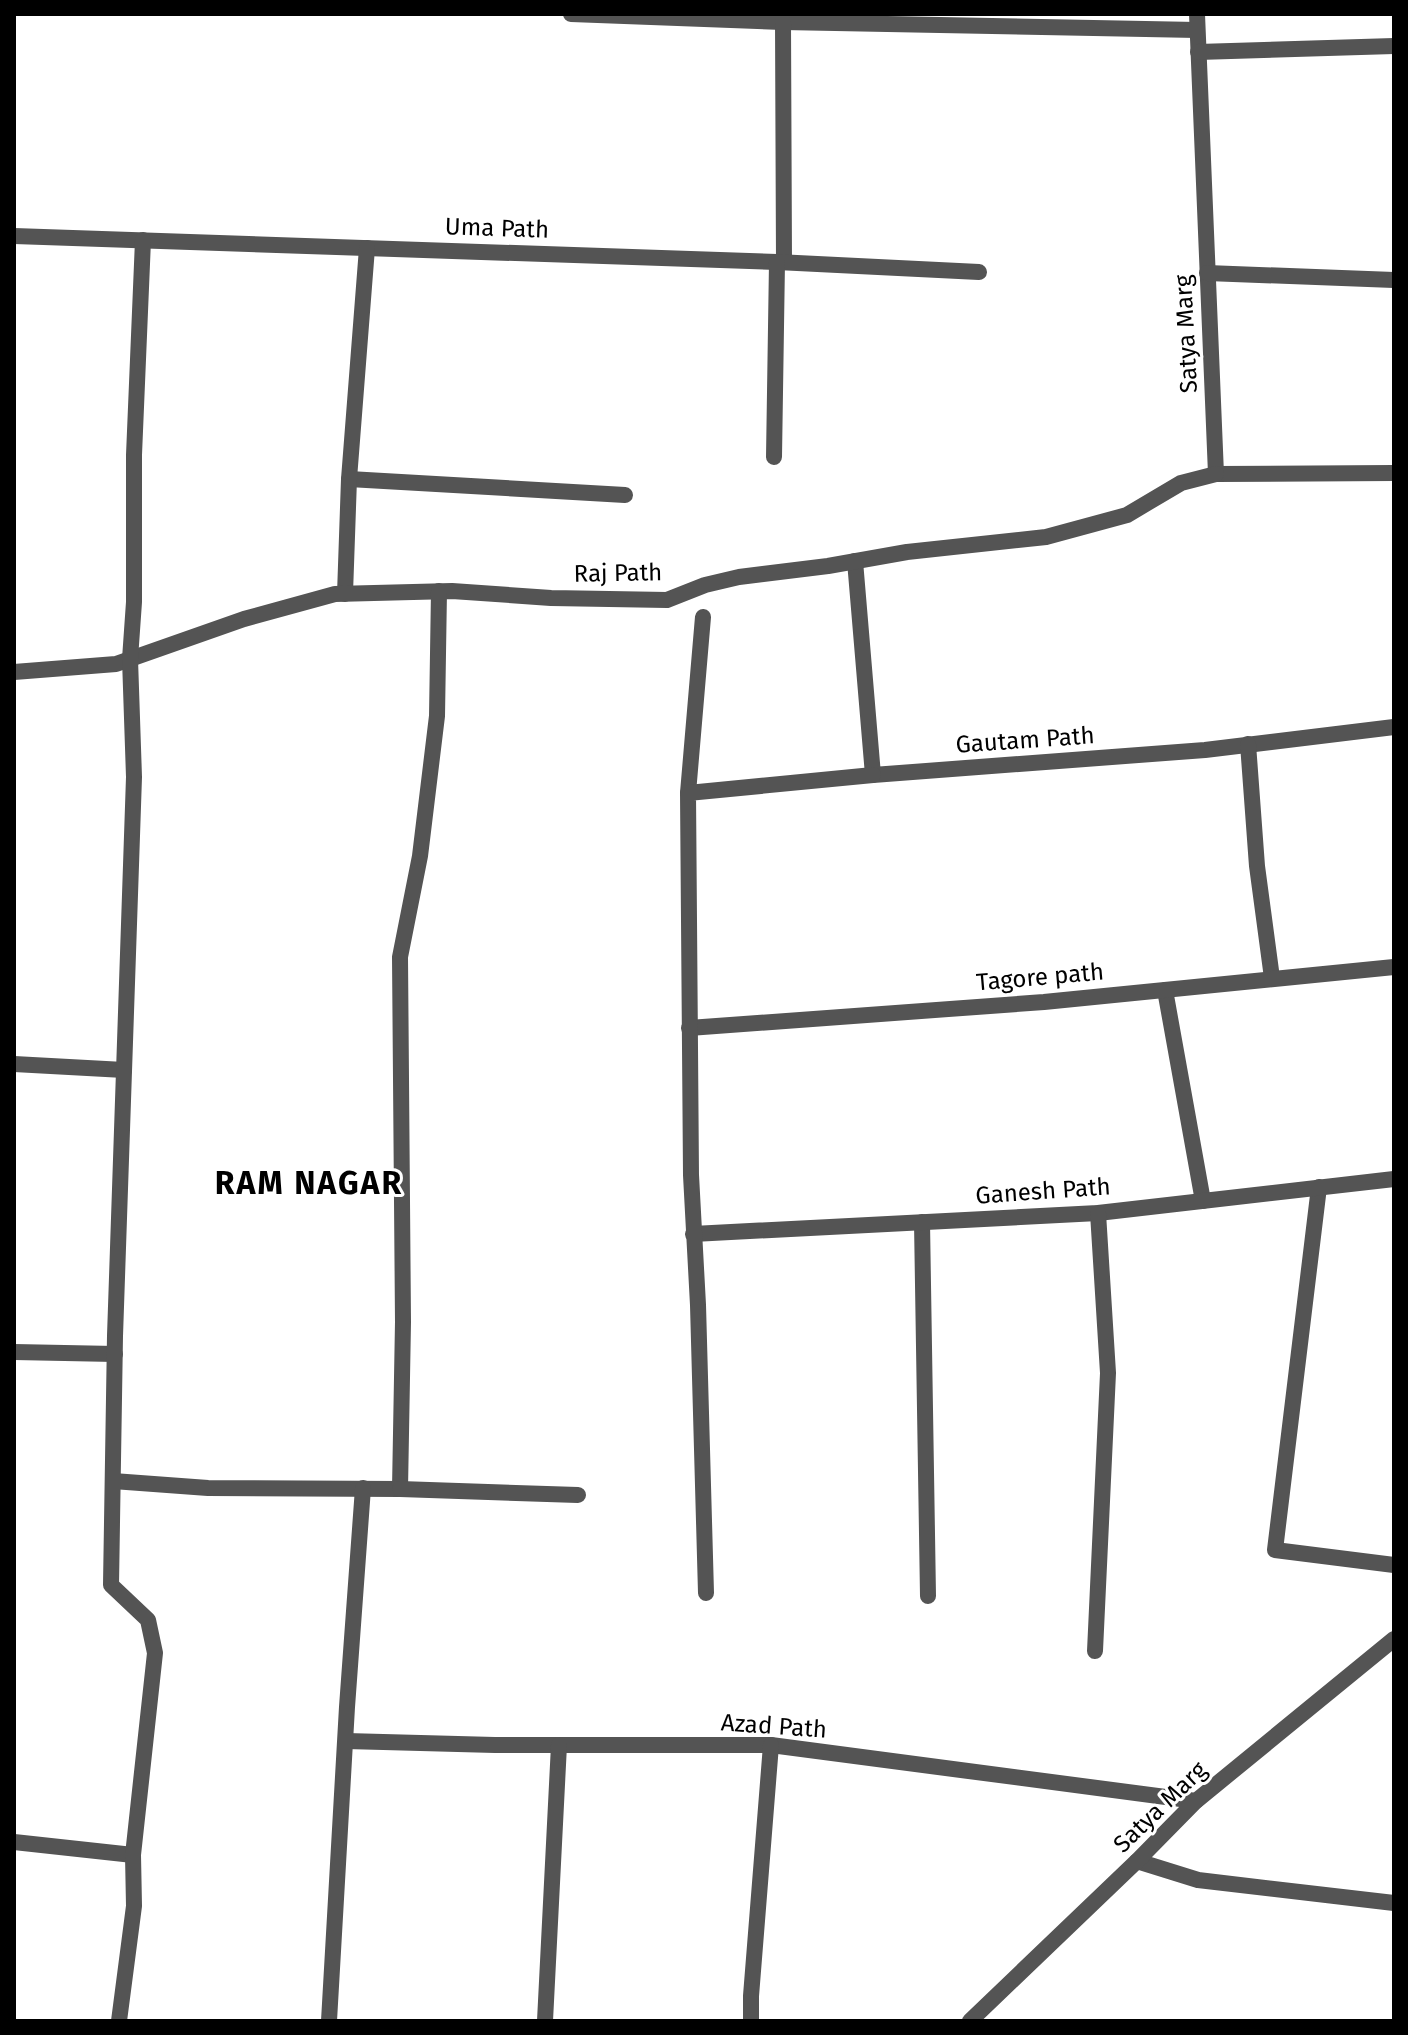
<svg xmlns="http://www.w3.org/2000/svg" width="1408" height="2035" font-family="'Fira Sans',sans-serif">
<style>
.lines{fill:none;stroke-linecap:round;stroke-linejoin:round}
.minor{stroke:#545454;stroke-width:16}
.labels{text-anchor:middle;stroke-width:6;stroke-linejoin:round;paint-order:stroke}
.street-label{font-size:24px;fill:#000;stroke:#fff}
.district-label{font-size:32px;font-weight:bold;letter-spacing:2px;fill:#000;stroke:#fff}
</style>
<rect width="100%" height="100%" fill="#fff"/>
<g class="lines">
<g class="minor">
<polyline points="571,14 783,22 1197,30"/>
<polyline points="1197,14 1216,474 1394,473"/>
<polyline points="783,22 784,262"/>
<polyline points="1198,52 1394,46"/>
<polyline points="14,236 777,262 979,272"/>
<polyline points="1207,273 1394,280"/>
<polyline points="774,457 777,262"/>
<polyline points="349,479 625,495"/>
<polyline points="855,561 873,775 1205,750 1394,727"/>
<polyline points="345,594 349,479 367,248"/>
<polyline points="14,672 116,664 244,619 335,594 452,591 551,598 667,600 705,585 739,577 828,566 907,552 1046,537 1127,515 1181,483 1216,474"/>
<polyline points="1248,744 1257,866 1272,978"/>
<polyline points="688,793 703,617"/>
<polyline points="1165,990 1203,1201"/>
<polyline points="689,1028 1044,1002 1394,967"/>
<polyline points="14,1064 124,1070"/>
<polyline points="1319,1187 1275,1550 1394,1565"/>
<polyline points="922,1222 928,1596"/>
<polyline points="693,1234 1098,1213 1394,1179"/>
<polyline points="14,1352 115,1354"/>
<polyline points="113,1481 208,1488 400,1489 403,1322 400,957 420,856 437,716 439,591"/>
<polyline points="400,1489 578,1495"/>
<polyline points="706,1593 698,1305 691,1175 688,793 873,775"/>
<polyline points="1095,1651 1108,1373 1098,1213"/>
<polyline points="346,1741 495,1745 771,1745 1196,1801"/>
<polyline points="14,1842 133,1855"/>
<polyline points="1137,1861 1198,1880 1394,1903"/>
<polyline points="119,2021 134,1906 133,1855 155,1653 148,1620 111,1585 115,1336 134,777 130,659 134,602 134,455 143,240"/>
<polyline points="329,2021 347,1707 363,1488"/>
<polyline points="545,2021 559,1745"/>
<polyline points="751,2021 751,1996 771,1745"/>
<polyline points="970,2021 1137,1861 1196,1801 1394,1639"/>
</g>
</g>
<g class="labels">
<g class="street-label">
<text transform="translate(497 228) rotate(2)" y="8">Uma Path</text>
<text transform="translate(1186 334) rotate(-93)" y="8">Satya Marg</text>
<text transform="translate(618 573) rotate(-1)" y="8">Raj Path</text>
<text transform="translate(1025 740) rotate(-4)" y="8">Gautam Path</text>
<text transform="translate(1040 977) rotate(-5)" y="8">Tagore path</text>
<text transform="translate(1043 1191) rotate(-4)" y="8">Ganesh Path</text>
<text transform="translate(774 1726) rotate(4)" y="8">Azad Path</text>
<text transform="translate(1160 1807) rotate(-44)" y="8">Satya Marg</text>
</g>
<g class="district-label">
<text x="309" y="1194">RAM NAGAR</text>
</g>
</g>
<rect width="1408" height="2035" fill="none" stroke="#000000" stroke-width="32"/>
</svg>
